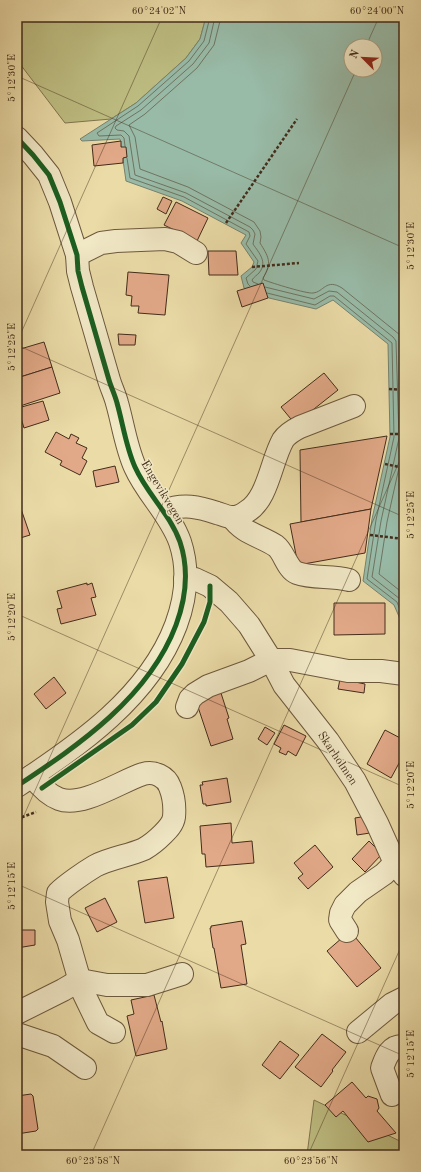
<svg xmlns="http://www.w3.org/2000/svg" width="421" height="1172" font-family="'Old Standard TT',serif">
<style>
.green{fill:#bebe82;stroke:#80754e}
.water{fill:#98bba8;stroke:#76826f;fill-rule:evenodd}
.lines{fill:none;stroke-linecap:round;stroke-linejoin:round}
.shore{stroke:#6e7461;stroke-width:1}
.building{fill:#e2a988;stroke:#432c1a}
.minor-casing{stroke:#6d583d;stroke-width:24}
.path{stroke:#432c1a;stroke-width:2.5;stroke-dasharray:3 2;stroke-linecap:butt}
.minor{stroke:#f1e8c6;stroke-width:22}
.cycleway-casing{stroke:#f1e8c6;stroke-width:8}
.cycleway{stroke:#1b5e20;stroke-width:5}
.ticks{fill:none;stroke:#432c1a;stroke-width:1;stroke-opacity:0.45}
.labels{text-anchor:middle;stroke-width:3;stroke-linejoin:round;paint-order:stroke}
.street-label{font-size:12px;fill:#432c1a;stroke:#f1e8c6}
.neatline{fill:none;stroke:#432c1a;stroke-width:1.5}
.ticks-label{font-size:10px;text-anchor:middle;fill:#432c1a}
</style>
<rect width="100%" height="100%" fill="#eadba7"/>
<filter id="stains"><feTurbulence type="fractalNoise" baseFrequency=".005" numOctaves="4"/><feColorMatrix values="0 0 0 0 .2 0 0 0 0 .09 0 0 0 0 .02 0 0 0 .5 -.17"/></filter>
<radialGradient id="worn" r=".72"><stop offset=".6" stop-color="#630" stop-opacity="0"/><stop offset="1" stop-color="#630" stop-opacity=".3"/></radialGradient>
<g class="green">
<polygon points="17,17 206,17 200,39 186,58 136,103 111,119 65,123 17,60"/>
<polygon points="314,1100 404,1143 404,1155 307,1155"/>
</g>
<path class="water" d="M206 17H404V628L394 605 363 581 372 519 390 437 388 344 333 300 316 309 269 298 244 288 241 276 252 267 254 262 241 243 246 235 182 201 126 181 120 139 82 141 80 139 136 103 186 58 200 39ZM351 46H375V70H351Z"/>
<g class="lines">
<g class="shore">
<path d="M215 17 209 43 193 64 141 110 116 126 115 128 117 130 124 131 129 136 135 175 186 193 250 227 253 230 255 234 253 244C259 253 268 262 259 273 257 275 254 277 252 280L253 282 258 284"/>
<path d="M221 17 214 45 197 68 145 114 129 125 135 137 140 169 188 187 254 222 260 231 261 237 260 243C268 256 273 263 263 278L264 280C272 283 307 294 313 293 324 292 326 278 342 288L400 335 403 344 404 376"/>
<polyline points="125,146 124,138 121,135 99,136 97,133 138,106 189,61 204,41 210,17"/>
<polyline points="127,158 130,178 184,197 249,232 250,236 246,244 258,261 256,269 246,278 248,284 250,286"/>
<polyline points="265,287 314,299 329,291 337,292 393,337 396,341 399,438 381,521 372,577 400,599 404,607"/>
<polyline points="267,293 315,305 330,296 334,296 392,343 394,437 376,520 367,579 397,602 404,620"/>
<polyline points="404,445 387,522 379,574 404,594"/>
</g>
</g>
<g class="building">
<polygon points="121,141 121,147 126,147 127,157 123,158 123,163 94,166 92,145"/>
<polygon points="163,197 172,201 166,214 157,209"/>
<polygon points="176,202 208,218 197,241 164,225"/>
<polygon points="208,251 236,251 238,275 209,275"/>
<polygon points="128,272 169,275 165,315 138,313 139,306 131,306 132,296 126,295"/>
<polygon points="263,283 268,298 242,307 237,291"/>
<polygon points="118,334 136,335 135,345 119,345"/>
<polygon points="44,342 52,367 17,378 17,350"/>
<polygon points="52,367 60,393 17,407 17,378"/>
<polygon points="324,373 338,390 295,424 281,407"/>
<polygon points="43,401 49,420 24,428 18,408"/>
<polygon points="56,432 69,439 71,434 79,438 76,443 87,448 82,458 87,461 80,475 60,465 62,461 45,452"/>
<polygon points="387,436 371,509 301,522 300,450"/>
<polygon points="115,466 119,482 96,487 93,471"/>
<polygon points="20,506 30,535 17,539 17,507"/>
<polygon points="371,509 365,553 298,565 290,524"/>
<polygon points="87,583 87,585 92,583 96,597 91,598 96,615 61,624 57,609 62,608 57,591"/>
<polygon points="334,603 385,603 385,634 334,635"/>
<polygon points="54,677 66,693 46,709 34,694"/>
<polygon points="340,679 365,684 364,693 338,689"/>
<polygon points="220,690 229,718 227,719 233,739 211,746 195,698"/>
<polygon points="284,725 306,736 296,756 288,751 286,755 279,752 281,748 274,744"/>
<polygon points="265,727 275,733 267,745 258,739"/>
<polygon points="385,730 404,740 404,754 391,778 367,764"/>
<polygon points="227,778 231,802 206,806 206,804 203,804 200,785 203,785 202,782"/>
<polygon points="367,816 370,833 357,835 355,818"/>
<polygon points="231,823 232,843 252,841 254,863 206,867 205,854 202,854 200,826"/>
<polygon points="369,841 382,854 365,872 352,859"/>
<polygon points="315,845 333,867 308,889 298,878 303,874 294,863"/>
<polygon points="167,877 174,918 145,923 138,881"/>
<polygon points="105,898 117,922 97,932 85,908"/>
<polygon points="242,921 246,944 241,945 247,984 221,988 214,948 213,948 210,928 211,928 211,926"/>
<polygon points="17,930 35,930 35,945 17,948 17,971"/>
<polygon points="350,931 381,968 357,987 327,951"/>
<polygon points="154,995 161,1022 162,1021 167,1049 136,1056 127,1016 134,1014 131,1000"/>
<polygon points="322,1034 346,1052 332,1070 333,1071 321,1087 295,1067"/>
<polygon points="280,1041 299,1055 280,1079 262,1065"/>
<polygon points="352,1082 366,1098 368,1096 377,1099 379,1108 377,1111 396,1133 368,1142 343,1111 336,1117 325,1105"/>
<polygon points="31,1094 33,1096 38,1129 36,1131 17,1134 17,1096"/>
</g>
<g class="lines">
<g class="minor-casing">
<g id="minor">
<path d="M17 138 33 155 49 175 60 202 77 255 78 271 82 287C91 318 100 349 109 380 111 387 115 395 117 403 123 424 126 447 135 467 147 494 170 514 180 542 189 569 186 598 176 625 149 697 79 745 17 786"/>
<polyline points="77,255 101,243 116,241 165,239 178,242 196,253"/>
<path d="M164 511C183 503 199 507 217 513 221 514 227 517 232 517 236 518 242 515 246 512 268 500 271 461 283 440 287 434 294 430 300 427L354 406"/>
<path d="M232 517C242 533 261 536 276 546 284 552 287 569 297 573 313 579 332 575 349 580"/>
<polyline points="185,579 195,579 210,586 229,602 249,625 271,660 284,685 328,741 355,781 377,823 395,863 404,875"/>
<polyline points="187,707 190,699 195,694 208,686 249,671 271,660 290,660 348,671 381,671 404,674"/>
<path d="M32 776C39 785 48 795 59 799 82 808 121 781 143 774 154 771 166 776 170 787 174 797 175 806 174 817 173 824 168 829 163 834 157 840 151 845 144 849 128 856 110 858 95 866 85 872 66 885 58 893L57 902 60 921 68 940 83 992 98 1023 114 1032"/>
<polyline points="347,931 340,920 341,913 345,905 358,892 384,874 395,863"/>
<polyline points="17,1013 63,990 80,980 107,985 147,985 182,974"/>
<polyline points="358,1032 392,1004 404,998"/>
<polyline points="17,1034 53,1046 85,1068"/>
<path d="M392 1095 382 1068C386 1057 390 1045 404 1046"/>
</g>
</g>
<g class="path">
<polyline points="226,223 297,119"/>
<polyline points="252,267 299,263"/>
<polyline points="389,389 404,390"/>
<polyline points="390,434 404,434"/>
<polyline points="385,464 404,468"/>
<polyline points="370,535 404,539"/>
<polyline points="401,623 404,621"/>
<polyline points="17,819 36,812"/>
</g>
<use href="#minor" class="minor"/>
<g class="cycleway-casing">
<g id="cycleway">
<path d="M17 138 33 155 49 175 60 202 77 255 78 271 82 287C91 318 100 349 109 380 111 387 115 395 117 403 123 424 126 447 135 467 147 494 170 514 180 542 189 569 186 598 176 625 149 697 79 745 17 786"/>
<polyline points="42,788 132,725 156,702 182,664 204,622 210,602 210,586"/>
</g>
</g>
<use href="#cycleway" class="cycleway"/>
</g>
<path class="ticks" d="M366 46 379 17M17 76 404 248M17 342 162 17M17 345 404 517M17 614 404 787M17 831 356 70M17 884 404 1056M17 1153 21 1155M91 1155 404 451M308 1155 404 940"/>
<g class="labels">
<g class="street-label">
<text transform="translate(163 492) rotate(59)" y="4">Engevikvegen</text>
<text transform="translate(338 758) rotate(56)" y="4">Skarholmen</text>
</g>
</g>
<rect width="421" height="1172" fill="none" stroke="#eadba7" stroke-width="44"/>
<g transform="translate(363 58) rotate(294)"><circle r="19" fill="#f1e8c6" stroke="#ab9d81"/>
<path d="M0-3L7 15L0 10L-7 15Z" fill="#8f2418"/>
<text y="-6" font-size="11" font-weight="bold" text-anchor="middle" fill="#432c1a">N</text>
</g>
<rect x="22" y="22" width="377" height="1128" class="neatline"/>
<g class="ticks-label">
<text x="159" y="14">60°24'02"N</text>
<text x="377" y="14">60°24'00"N</text>
<text transform="translate(11 78) rotate(-90)" y="4">5°12'30"E</text>
<text transform="translate(410 246) rotate(-90)" y="4">5°12'30"E</text>
<text transform="translate(11 347) rotate(-90)" y="4">5°12'25"E</text>
<text transform="translate(410 515) rotate(-90)" y="4">5°12'25"E</text>
<text transform="translate(11 617) rotate(-90)" y="4">5°12'20"E</text>
<text transform="translate(410 785) rotate(-90)" y="4">5°12'20"E</text>
<text transform="translate(11 886) rotate(-90)" y="4">5°12'15"E</text>
<text transform="translate(410 1054) rotate(-90)" y="4">5°12'15"E</text>
<text x="93" y="1164">60°23'58"N</text>
<text x="311" y="1164">60°23'56"N</text>
</g>
<rect width="100%" height="100%" filter="url(#stains)"/>
<rect width="100%" height="100%" fill="url(#worn)"/>
</svg>
